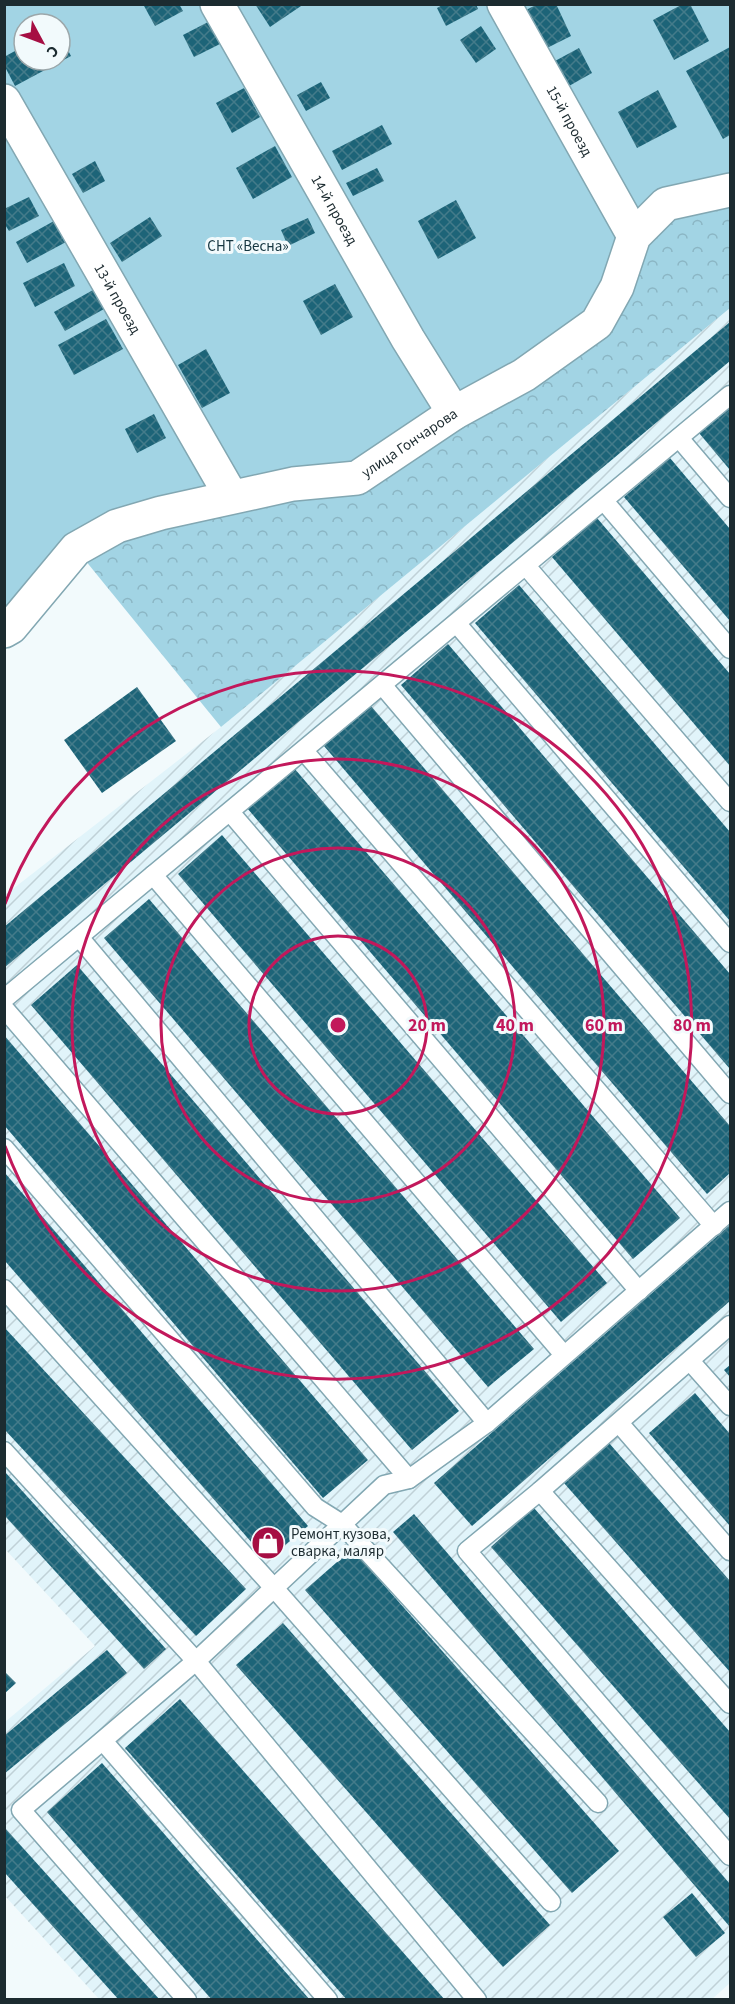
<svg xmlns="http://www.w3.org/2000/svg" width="735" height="2004" font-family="'Source Sans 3',sans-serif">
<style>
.industrial{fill:url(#industrial-furrows)}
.forest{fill:url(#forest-crowns)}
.garden{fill:#a2d4e4;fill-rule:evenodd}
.building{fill:url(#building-cross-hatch)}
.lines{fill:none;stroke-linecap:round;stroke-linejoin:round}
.service-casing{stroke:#82a7b2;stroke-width:21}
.minor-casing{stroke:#82a7b2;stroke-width:36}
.tertiary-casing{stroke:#82a7b2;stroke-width:36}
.service{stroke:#fff;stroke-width:18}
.minor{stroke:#fff;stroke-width:33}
.tertiary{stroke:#fff;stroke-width:33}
.ring{fill:none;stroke:#c2185b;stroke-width:3}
.labels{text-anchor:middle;stroke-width:6;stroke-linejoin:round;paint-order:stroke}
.street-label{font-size:15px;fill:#1c2b30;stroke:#f2fafc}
.park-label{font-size:15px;fill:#153640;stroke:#f2fafc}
.poi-label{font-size:15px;fill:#1c2b30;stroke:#f2fafc;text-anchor:start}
.centre{fill:#c2185b;stroke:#f2fafc;stroke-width:3}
.ring-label{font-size:18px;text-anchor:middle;font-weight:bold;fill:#c2185b;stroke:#f2fafc;stroke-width:6;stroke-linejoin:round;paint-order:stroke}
</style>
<defs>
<pattern id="industrial-furrows" width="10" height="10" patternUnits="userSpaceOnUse" patternTransform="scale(1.5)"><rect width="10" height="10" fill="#e1f4fa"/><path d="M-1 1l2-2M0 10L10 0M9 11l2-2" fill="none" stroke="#c0d1d7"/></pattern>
<pattern id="forest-crowns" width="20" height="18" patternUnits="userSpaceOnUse" patternTransform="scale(1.5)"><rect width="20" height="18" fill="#a2d4e4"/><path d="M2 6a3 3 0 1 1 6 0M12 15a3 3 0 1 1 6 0" fill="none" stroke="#8bb6c4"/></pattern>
<pattern id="building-cross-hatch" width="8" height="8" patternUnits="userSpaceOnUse" patternTransform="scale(1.5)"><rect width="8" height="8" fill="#1d6478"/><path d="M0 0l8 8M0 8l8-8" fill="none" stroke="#447b8a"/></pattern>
</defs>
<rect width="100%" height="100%" fill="#f2fafc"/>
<polygon class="industrial" points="730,308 730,1983 711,2000 99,1999 5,1896 5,1722 95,1646 5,1549 5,895 221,727"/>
<polygon class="forest" points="730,190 730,308 221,727 76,549 634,236"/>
<path class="garden" d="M5 5H730V190L666 204 597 323 357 478 117 526 5 631ZM24 24H60V60H24Z"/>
<g class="building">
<polygon points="143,4 179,4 183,11 155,26"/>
<polygon points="255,4 304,4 270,27"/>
<polygon points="444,4 476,4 478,9 446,26 437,8"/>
<polygon points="538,4 556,4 571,36 541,51 522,12"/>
<polygon points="683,4 690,4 709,41 674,60 653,20"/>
<polygon points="210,21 222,43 194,57 183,35"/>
<polygon points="481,26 496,49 476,63 460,40"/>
<polygon points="60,35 71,56 15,86 4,65 4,57 24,46 24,60 60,60"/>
<polygon points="730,47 730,135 723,139 686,71"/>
<polygon points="579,48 592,73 569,86 555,61"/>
<polygon points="321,82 330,98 306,111 297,95"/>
<polygon points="244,88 260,117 232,133 216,103"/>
<polygon points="658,90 677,127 637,148 618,112"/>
<polygon points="382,125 392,144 342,170 332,151"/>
<polygon points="275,146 292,177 253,199 236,168"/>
<polygon points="95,161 105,181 83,193 72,174"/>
<polygon points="377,168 384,181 353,196 346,183"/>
<polygon points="29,197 39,216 9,231 4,223 4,209"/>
<polygon points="456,200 476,238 438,259 418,221"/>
<polygon points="150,217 162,236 122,262 110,243"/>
<polygon points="308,218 315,233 288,246 281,230"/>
<polygon points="54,221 66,242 27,263 16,242"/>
<polygon points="64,263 75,286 35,307 23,283"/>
<polygon points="335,284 353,317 321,335 303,301"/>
<polygon points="93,290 104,309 65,331 54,312"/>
<polygon points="106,319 123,349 74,375 58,345"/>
<polygon points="730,322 730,361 4,968 4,927"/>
<polygon points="206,349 230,393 202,408 178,365"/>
<polygon points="730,407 730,470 699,433"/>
<polygon points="154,414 166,438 137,453 125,429"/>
<polygon points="670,458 730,529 730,621 624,497"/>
<polygon points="597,518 730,674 730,766 552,557"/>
<polygon points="519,585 730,832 730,921 475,623"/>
<polygon points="448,644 730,974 730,1069 401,685"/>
<polygon points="137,687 176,741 102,793 64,740"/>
<polygon points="371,706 730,1126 730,1173 707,1194 324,746"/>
<polygon points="294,768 680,1218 633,1259 247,808"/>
<polygon points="222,835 607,1283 561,1322 178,874"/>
<polygon points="149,899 534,1349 488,1387 104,938"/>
<polygon points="77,965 459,1411 412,1450 31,1005"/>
<polygon points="4,1035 368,1460 323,1498 4,1125"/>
<polygon points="5,1173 308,1526 267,1560 5,1261"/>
<polygon points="730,1225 730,1301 472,1526 434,1483"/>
<polygon points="4,1327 246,1589 196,1636 4,1429"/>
<polygon points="730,1365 730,1377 724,1370"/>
<polygon points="695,1393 730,1434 730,1526 649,1433"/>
<polygon points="609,1443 730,1581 730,1672 564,1483"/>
<polygon points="5,1472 166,1649 144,1669 5,1516"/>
<polygon points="534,1508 730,1732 730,1819 491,1547"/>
<polygon points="414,1514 730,1884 730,1927 393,1532"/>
<polygon points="352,1549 619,1851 572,1893 305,1590"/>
<polygon points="283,1623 550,1925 503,1967 236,1665"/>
<polygon points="107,1650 127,1673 4,1774 4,1736"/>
<polygon points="4,1671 16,1683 4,1694"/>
<polygon points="180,1699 445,2000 347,2000 125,1748"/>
<polygon points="102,1763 310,2000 212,2000 47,1812"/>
<polygon points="5,1828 160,2000 119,2000 5,1873"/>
<polygon points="692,1893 725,1933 696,1957 663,1917"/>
</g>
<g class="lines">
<g class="service-casing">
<g id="service">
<polyline points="679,438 730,498"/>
<polyline points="604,501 730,649"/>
<polyline points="526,566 730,802"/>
<polyline points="457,624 730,943"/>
<polyline points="383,686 730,1094"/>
<polyline points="304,751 714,1226"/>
<polyline points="230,812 639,1291"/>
<polyline points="153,875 564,1355"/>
<polyline points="79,937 487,1423"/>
<polyline points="4,999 730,395"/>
<polyline points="4,1008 409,1479"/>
<polyline points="4,1148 315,1507 342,1524 598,1803"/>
<polyline points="4,1289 274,1588 551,1902"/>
<polyline points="730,1325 540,1491 467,1551 730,1856"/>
<polyline points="690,1361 730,1406"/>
<polyline points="619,1423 730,1551"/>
<polyline points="4,1451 196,1661 477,2000"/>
<polyline points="540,1491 730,1704"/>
<polyline points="103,1741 328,2000"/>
<polyline points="187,2000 21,1810 196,1661 384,1485 409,1479 487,1423 730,1211"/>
</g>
</g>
<g class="minor-casing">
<g id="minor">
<path id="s1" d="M217 4 408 339 454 413"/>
<path id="s2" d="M504 4 634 236"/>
<path id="s3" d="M4 101 231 496"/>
</g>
</g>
<g class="tertiary-casing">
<g id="tertiary">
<path id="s4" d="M4 631 11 627 76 549 117 526 161 513 293 484 357 478 454 413 524 375 597 323 617 287 634 236 666 204 730 190"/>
</g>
</g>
<use href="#service" class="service"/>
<use href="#minor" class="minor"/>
<use href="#tertiary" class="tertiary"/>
</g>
<g class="ring">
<circle cx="338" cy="1025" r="89"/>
<circle cx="338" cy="1025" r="177"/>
<circle cx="338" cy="1025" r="266"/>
<path d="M5 904A354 354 0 1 1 5 1146"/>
</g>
<defs>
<g id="shop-disc" transform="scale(1.725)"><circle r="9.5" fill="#a60e43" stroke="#f2fafc"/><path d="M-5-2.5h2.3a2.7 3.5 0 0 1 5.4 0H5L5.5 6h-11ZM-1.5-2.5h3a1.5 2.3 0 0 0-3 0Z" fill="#fff"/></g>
</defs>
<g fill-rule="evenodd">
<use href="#shop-disc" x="268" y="1543"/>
</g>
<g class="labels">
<g class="street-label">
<text dy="5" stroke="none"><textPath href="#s2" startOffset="134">15-й проезд</textPath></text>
<text dy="5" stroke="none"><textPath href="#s1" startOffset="237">14-й проезд</textPath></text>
<text dy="5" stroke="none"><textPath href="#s3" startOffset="228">13-й проезд</textPath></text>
<text dy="5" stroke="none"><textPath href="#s4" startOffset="465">улица Гончарова</textPath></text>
</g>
<g class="park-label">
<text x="248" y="251">СНТ «Весна»</text>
</g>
<g class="poi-label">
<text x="291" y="1539">Ремонт кузова,<tspan x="291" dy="17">сварка, маляр</tspan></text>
</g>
</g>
<circle cx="338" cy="1025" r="9" class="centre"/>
<g class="ring-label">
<text x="427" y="1031">20 m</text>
<text x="515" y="1031">40 m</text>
<text x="604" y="1031">60 m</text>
<text x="692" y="1031">80 m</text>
</g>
<rect width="735" height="2004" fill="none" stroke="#1c2b30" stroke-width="12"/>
<g transform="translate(42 42) rotate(131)"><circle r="28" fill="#f2fafc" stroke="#9ca7aa" stroke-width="1.5"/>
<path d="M0-4.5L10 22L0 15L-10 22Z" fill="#a60e43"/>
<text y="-9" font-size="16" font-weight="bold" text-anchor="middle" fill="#1c2b30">С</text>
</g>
</svg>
